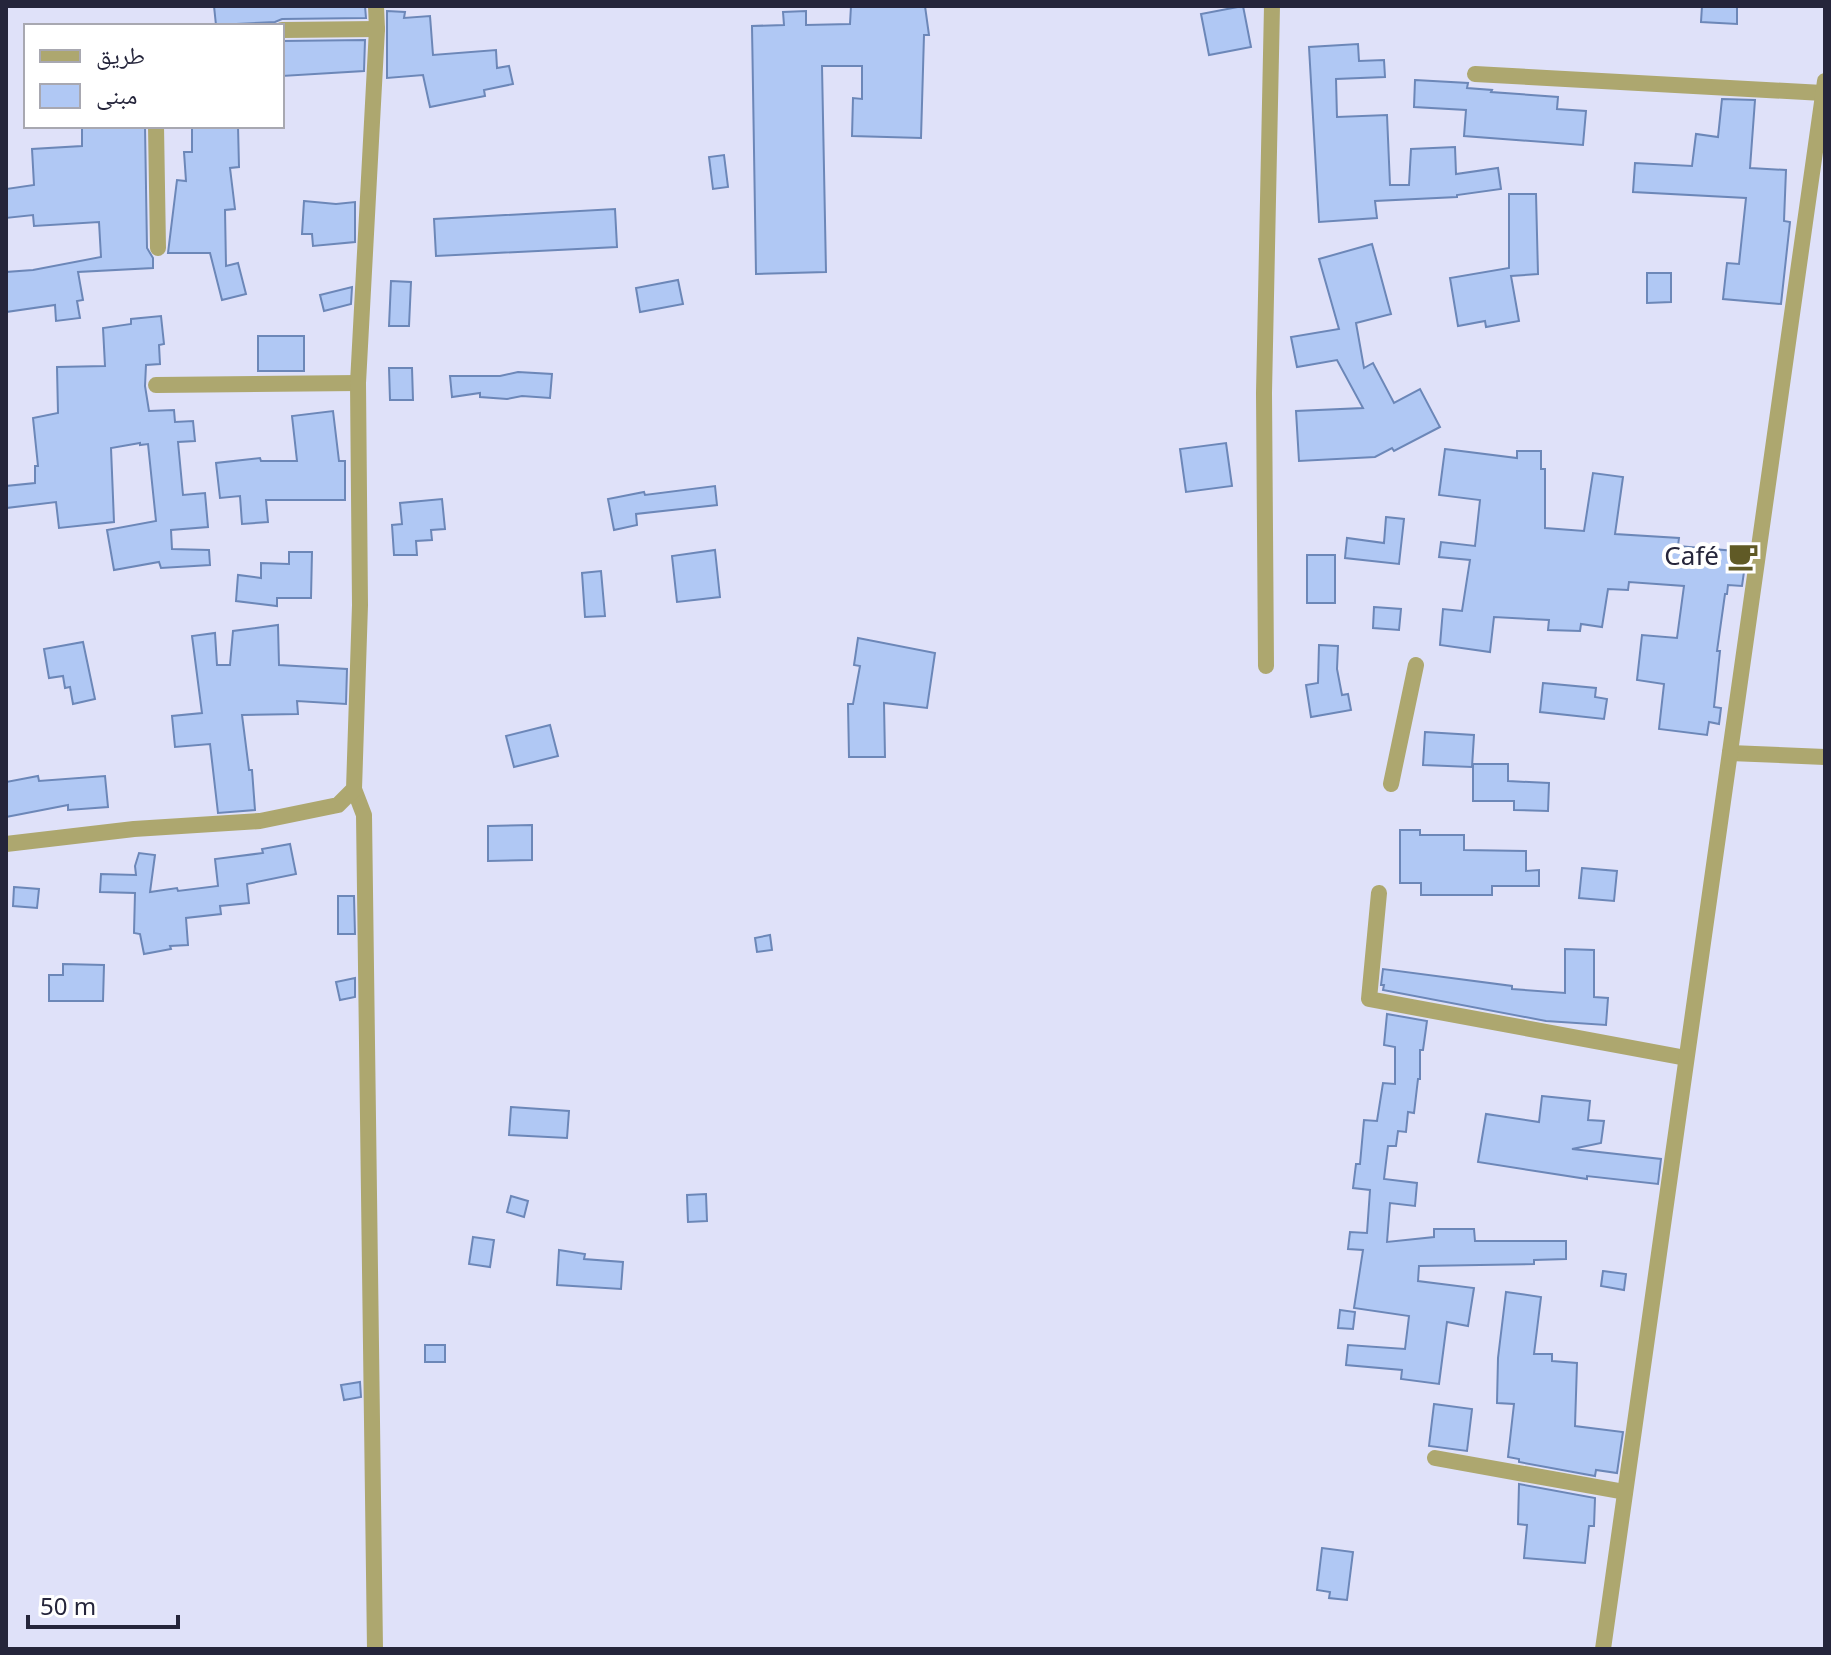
<svg xmlns="http://www.w3.org/2000/svg" width="1831" height="1655" font-family="'Noto Sans','Noto Naskh Arabic',sans-serif">
<style>
.building{fill:#b0c8f4;stroke:#6c87b8;stroke-width:2}
.lines{fill:none;stroke-linecap:round;stroke-linejoin:round}
.street{stroke:#ada76f;stroke-width:16}
.labels{text-anchor:middle;stroke-width:8;stroke-linejoin:round;paint-order:stroke}
.poi-label{font-size:26px;fill:#25253b;stroke:#fff;text-anchor:end}
</style>
<rect width="100%" height="100%" fill="#dfe1f9"/>
<g class="building">
<polygon points="214,6 365,6 366,18 282,19 275,22 216,25"/>
<polygon points="851,6 925,6 929,35 924,35 921,138 852,136 853,98 862,99 862,66 822,66 826,272 756,274 752,26 784,25 783,12 806,11 806,25 850,24"/>
<polygon points="1243,6 1251,47 1209,55 1201,14"/>
<polygon points="1702,6 1737,6 1737,24 1701,22"/>
<polygon points="387,11 405,12 404,18 430,16 433,55 496,50 497,68 509,66 513,84 484,90 485,96 430,107 423,75 387,78"/>
<polygon points="365,40 364,71 282,76 282,41"/>
<polygon points="1358,44 1359,61 1384,60 1385,77 1336,79 1337,117 1387,115 1390,185 1409,185 1411,149 1455,147 1456,174 1498,168 1501,189 1457,195 1457,197 1375,201 1377,218 1319,222 1309,47"/>
<polygon points="1415,80 1468,83 1467,88 1492,90 1491,92 1558,97 1557,109 1586,111 1583,145 1464,136 1466,110 1414,107"/>
<polygon points="1722,99 1755,100 1750,168 1786,170 1784,221 1790,222 1781,304 1723,299 1727,263 1739,264 1746,198 1633,192 1635,163 1692,166 1696,134 1718,137"/>
<polygon points="82,126 145,126 147,248 153,258 153,268 78,272 83,300 77,301 80,318 56,321 55,305 6,312 6,272 33,270 101,257 99,222 34,226 33,215 6,218 6,189 34,185 32,149 82,146"/>
<polygon points="192,126 238,126 239,167 230,168 235,209 225,210 226,266 238,263 246,294 222,300 210,253 168,253 177,180 186,181 184,152 192,152"/>
<polygon points="724,155 728,187 713,189 709,157"/>
<polygon points="1509,194 1536,194 1538,274 1511,276 1519,321 1486,327 1485,321 1458,326 1450,278 1509,268"/>
<polygon points="304,201 336,204 355,202 355,242 313,246 312,234 302,234"/>
<polygon points="615,209 617,247 436,256 434,219"/>
<polygon points="1372,244 1391,314 1356,323 1364,368 1373,363 1394,403 1420,389 1440,427 1394,451 1392,448 1375,457 1299,461 1296,411 1363,408 1337,360 1297,367 1291,337 1339,329 1319,259"/>
<polygon points="1647,273 1671,273 1671,302 1647,303"/>
<polygon points="678,280 683,304 640,312 636,288"/>
<polygon points="391,281 411,282 409,326 389,326"/>
<polygon points="352,287 351,304 324,311 320,295"/>
<polygon points="161,316 164,344 159,345 160,364 146,365 145,386 149,411 174,410 175,422 193,421 195,441 178,442 183,495 205,493 208,527 171,530 172,549 209,550 210,565 161,568 159,562 114,570 107,530 156,521 148,444 140,445 140,443 111,448 114,522 59,528 56,502 6,508 6,486 35,483 35,466 38,466 33,418 58,413 57,367 105,366 103,328 131,324 131,319"/>
<rect x="258" y="336" width="46" height="35"/>
<polygon points="389,368 412,368 413,400 390,400"/>
<polygon points="518,372 552,374 550,398 522,396 507,399 480,397 480,393 452,397 450,376 500,376"/>
<polygon points="333,411 339,461 345,461 345,500 266,500 268,522 242,524 240,496 220,498 216,463 260,458 261,461 297,461 292,416"/>
<polygon points="1226,443 1232,486 1186,492 1180,449"/>
<polygon points="1445,449 1517,458 1517,451 1541,451 1541,469 1545,469 1545,528 1584,531 1593,473 1623,477 1615,534 1679,538 1678,546 1735,551 1734,556 1746,558 1742,586 1728,585 1727,594 1725,594 1717,651 1720,651 1714,707 1721,708 1719,724 1709,722 1707,735 1659,729 1664,684 1637,680 1642,635 1677,638 1684,586 1629,582 1628,590 1608,589 1602,627 1581,624 1580,631 1548,630 1549,620 1494,617 1490,652 1440,645 1443,609 1462,611 1470,560 1439,557 1441,542 1475,546 1480,500 1439,495"/>
<polygon points="715,486 717,505 636,514 637,525 614,530 608,499 644,492 645,495"/>
<polygon points="442,499 445,529 431,530 432,540 416,541 417,555 394,555 392,525 402,524 400,503"/>
<polygon points="1386,517 1404,519 1399,564 1345,558 1347,538 1384,543"/>
<polygon points="715,550 720,597 677,602 672,556"/>
<polygon points="289,552 312,552 311,598 277,598 277,606 236,601 238,575 261,578 261,563 289,564"/>
<rect x="1307" y="555" width="28" height="48"/>
<polygon points="601,571 605,616 585,617 582,573"/>
<polygon points="1374,607 1401,609 1399,630 1373,628"/>
<polygon points="278,625 279,665 347,669 346,704 297,701 298,714 242,715 249,770 252,770 255,810 218,813 210,744 175,747 172,716 202,713 192,636 215,633 217,665 230,665 233,631"/>
<polygon points="858,638 935,653 927,708 884,703 885,757 849,757 848,704 853,704 860,666 854,665"/>
<polygon points="83,642 95,699 73,704 70,687 65,688 63,676 49,678 44,649"/>
<polygon points="1319,645 1338,646 1337,669 1342,695 1348,694 1351,710 1311,717 1306,685 1318,683"/>
<polygon points="1543,683 1596,688 1595,697 1607,699 1604,719 1540,712"/>
<polygon points="550,725 558,756 514,767 506,736"/>
<polygon points="1425,732 1474,735 1472,767 1423,765"/>
<polygon points="1473,764 1508,764 1508,781 1549,783 1548,811 1514,810 1514,801 1473,801"/>
<polygon points="38,776 39,781 105,776 108,807 68,810 68,805 6,817 6,782"/>
<polygon points="532,825 532,860 488,861 488,826"/>
<polygon points="1400,830 1420,830 1420,835 1464,835 1464,850 1526,851 1526,871 1539,870 1539,886 1492,886 1492,895 1421,895 1421,883 1400,883"/>
<polygon points="290,844 296,874 247,884 249,903 220,906 221,914 186,918 188,945 170,946 171,949 144,954 140,934 134,933 135,893 100,892 101,874 136,875 135,866 139,853 155,855 150,892 177,888 178,891 218,886 215,859 263,853 262,849"/>
<polygon points="1582,868 1617,871 1614,901 1579,898"/>
<polygon points="14,887 39,889 37,908 13,906"/>
<polygon points="338,896 354,896 355,934 338,934"/>
<polygon points="770,935 772,950 757,952 755,938"/>
<polygon points="1565,949 1594,950 1594,997 1608,998 1606,1025 1546,1021 1383,990 1384,985 1381,985 1383,969 1512,986 1512,989 1565,993"/>
<polygon points="63,964 104,965 103,1001 49,1001 49,975 63,975"/>
<polygon points="355,978 355,997 340,1000 336,982"/>
<polygon points="1387,1014 1427,1021 1423,1050 1420,1050 1420,1079 1418,1079 1414,1113 1408,1112 1406,1132 1398,1131 1396,1146 1388,1146 1384,1179 1417,1183 1415,1206 1390,1203 1387,1242 1434,1237 1434,1229 1474,1229 1475,1241 1566,1241 1566,1259 1534,1260 1534,1264 1419,1266 1418,1281 1474,1288 1468,1326 1447,1322 1439,1384 1401,1379 1402,1370 1346,1365 1348,1345 1405,1349 1409,1316 1354,1308 1363,1250 1348,1249 1350,1232 1367,1233 1370,1190 1353,1188 1356,1164 1360,1164 1364,1120 1377,1121 1383,1083 1395,1084 1395,1047 1384,1045"/>
<polygon points="1542,1096 1590,1101 1588,1120 1604,1121 1601,1143 1572,1149 1661,1159 1658,1184 1587,1176 1587,1179 1478,1162 1486,1114 1539,1122"/>
<polygon points="511,1107 569,1111 567,1138 509,1135"/>
<polygon points="706,1194 707,1221 688,1222 687,1195"/>
<polygon points="511,1196 528,1201 524,1217 507,1212"/>
<polygon points="473,1237 494,1240 490,1267 469,1264"/>
<polygon points="559,1250 585,1254 584,1259 623,1262 621,1289 557,1285"/>
<polygon points="1603,1271 1626,1274 1624,1290 1601,1286"/>
<polygon points="1506,1292 1541,1297 1534,1354 1552,1354 1552,1361 1577,1363 1575,1426 1623,1432 1617,1473 1596,1470 1595,1476 1519,1462 1519,1459 1508,1457 1514,1404 1497,1403 1498,1358"/>
<polygon points="1340,1310 1355,1312 1353,1329 1338,1328"/>
<rect x="425" y="1345" width="20" height="17"/>
<polygon points="360,1382 361,1397 344,1400 341,1385"/>
<polygon points="1434,1404 1472,1409 1467,1451 1429,1446"/>
<polygon points="1519,1484 1595,1498 1594,1526 1589,1526 1585,1563 1524,1558 1527,1525 1518,1524"/>
<polygon points="1322,1548 1353,1552 1347,1600 1329,1598 1330,1592 1317,1590"/>
</g>
<g class="lines">
<g class="street">
<polyline points="282,30 377,29"/>
<polyline points="1475,74 1823,93"/>
<polyline points="156,126 158,248"/>
<polyline points="156,385 358,383"/>
<polyline points="1266,666 1264,393 1272,6"/>
<polyline points="1730,753 1825,757"/>
<polyline points="1391,784 1416,665"/>
<polyline points="354,789 364,815 375,1649"/>
<polyline points="6,844 134,829 260,821 338,805 354,789 360,605 358,383 377,29 376,6"/>
<polyline points="1379,893 1369,999 1686,1058"/>
<polyline points="1435,1458 1625,1492"/>
<polyline points="1603,1649 1825,81"/>
</g>
</g>
<defs>
<g id="cafe-bare" transform="scale(2.4)"><path d="M-5.5-4.5H6V0H3Q3 3.5 0 3.5H-2.5Q-5.5 3.5-5.5 0ZM3-3.2v2h1.7v-2ZM-6 4.5H4V6H-6Z" fill="#605a26" stroke="#fff" stroke-width="2.5" paint-order="stroke"/></g>
</defs>
<g fill-rule="evenodd">
<use href="#cafe-bare" x="1743" y="556"/>
</g>
<g class="labels">
<g class="poi-label">
<text x="1719" y="565">Café</text>
</g>
</g>
<rect width="1831" height="1655" fill="none" stroke="#25253b" stroke-width="16"/>
<rect x="24" y="24" width="260" height="104" fill="#ffffff" stroke="#a8a8b1" stroke-width="2"/>
<rect x="40" y="50" width="40" height="12" fill="#ada76f" stroke="#a8a8b1" stroke-width="2"/>
<text x="96" y="64" font-size="24" fill="#25253b">طريق</text>
<rect x="40" y="84" width="40" height="24" fill="#b0c8f4" stroke="#a8a8b1" stroke-width="2"/>
<text x="96" y="104" font-size="24" fill="#25253b">مبنى</text>
<path d="M28 1615v12h150v-12" fill="none" stroke="#25253b" stroke-width="4"/>
<text x="40" y="1615" font-size="24" fill="#25253b" stroke="#ffffff" stroke-width="6" paint-order="stroke">50 m</text>
</svg>
